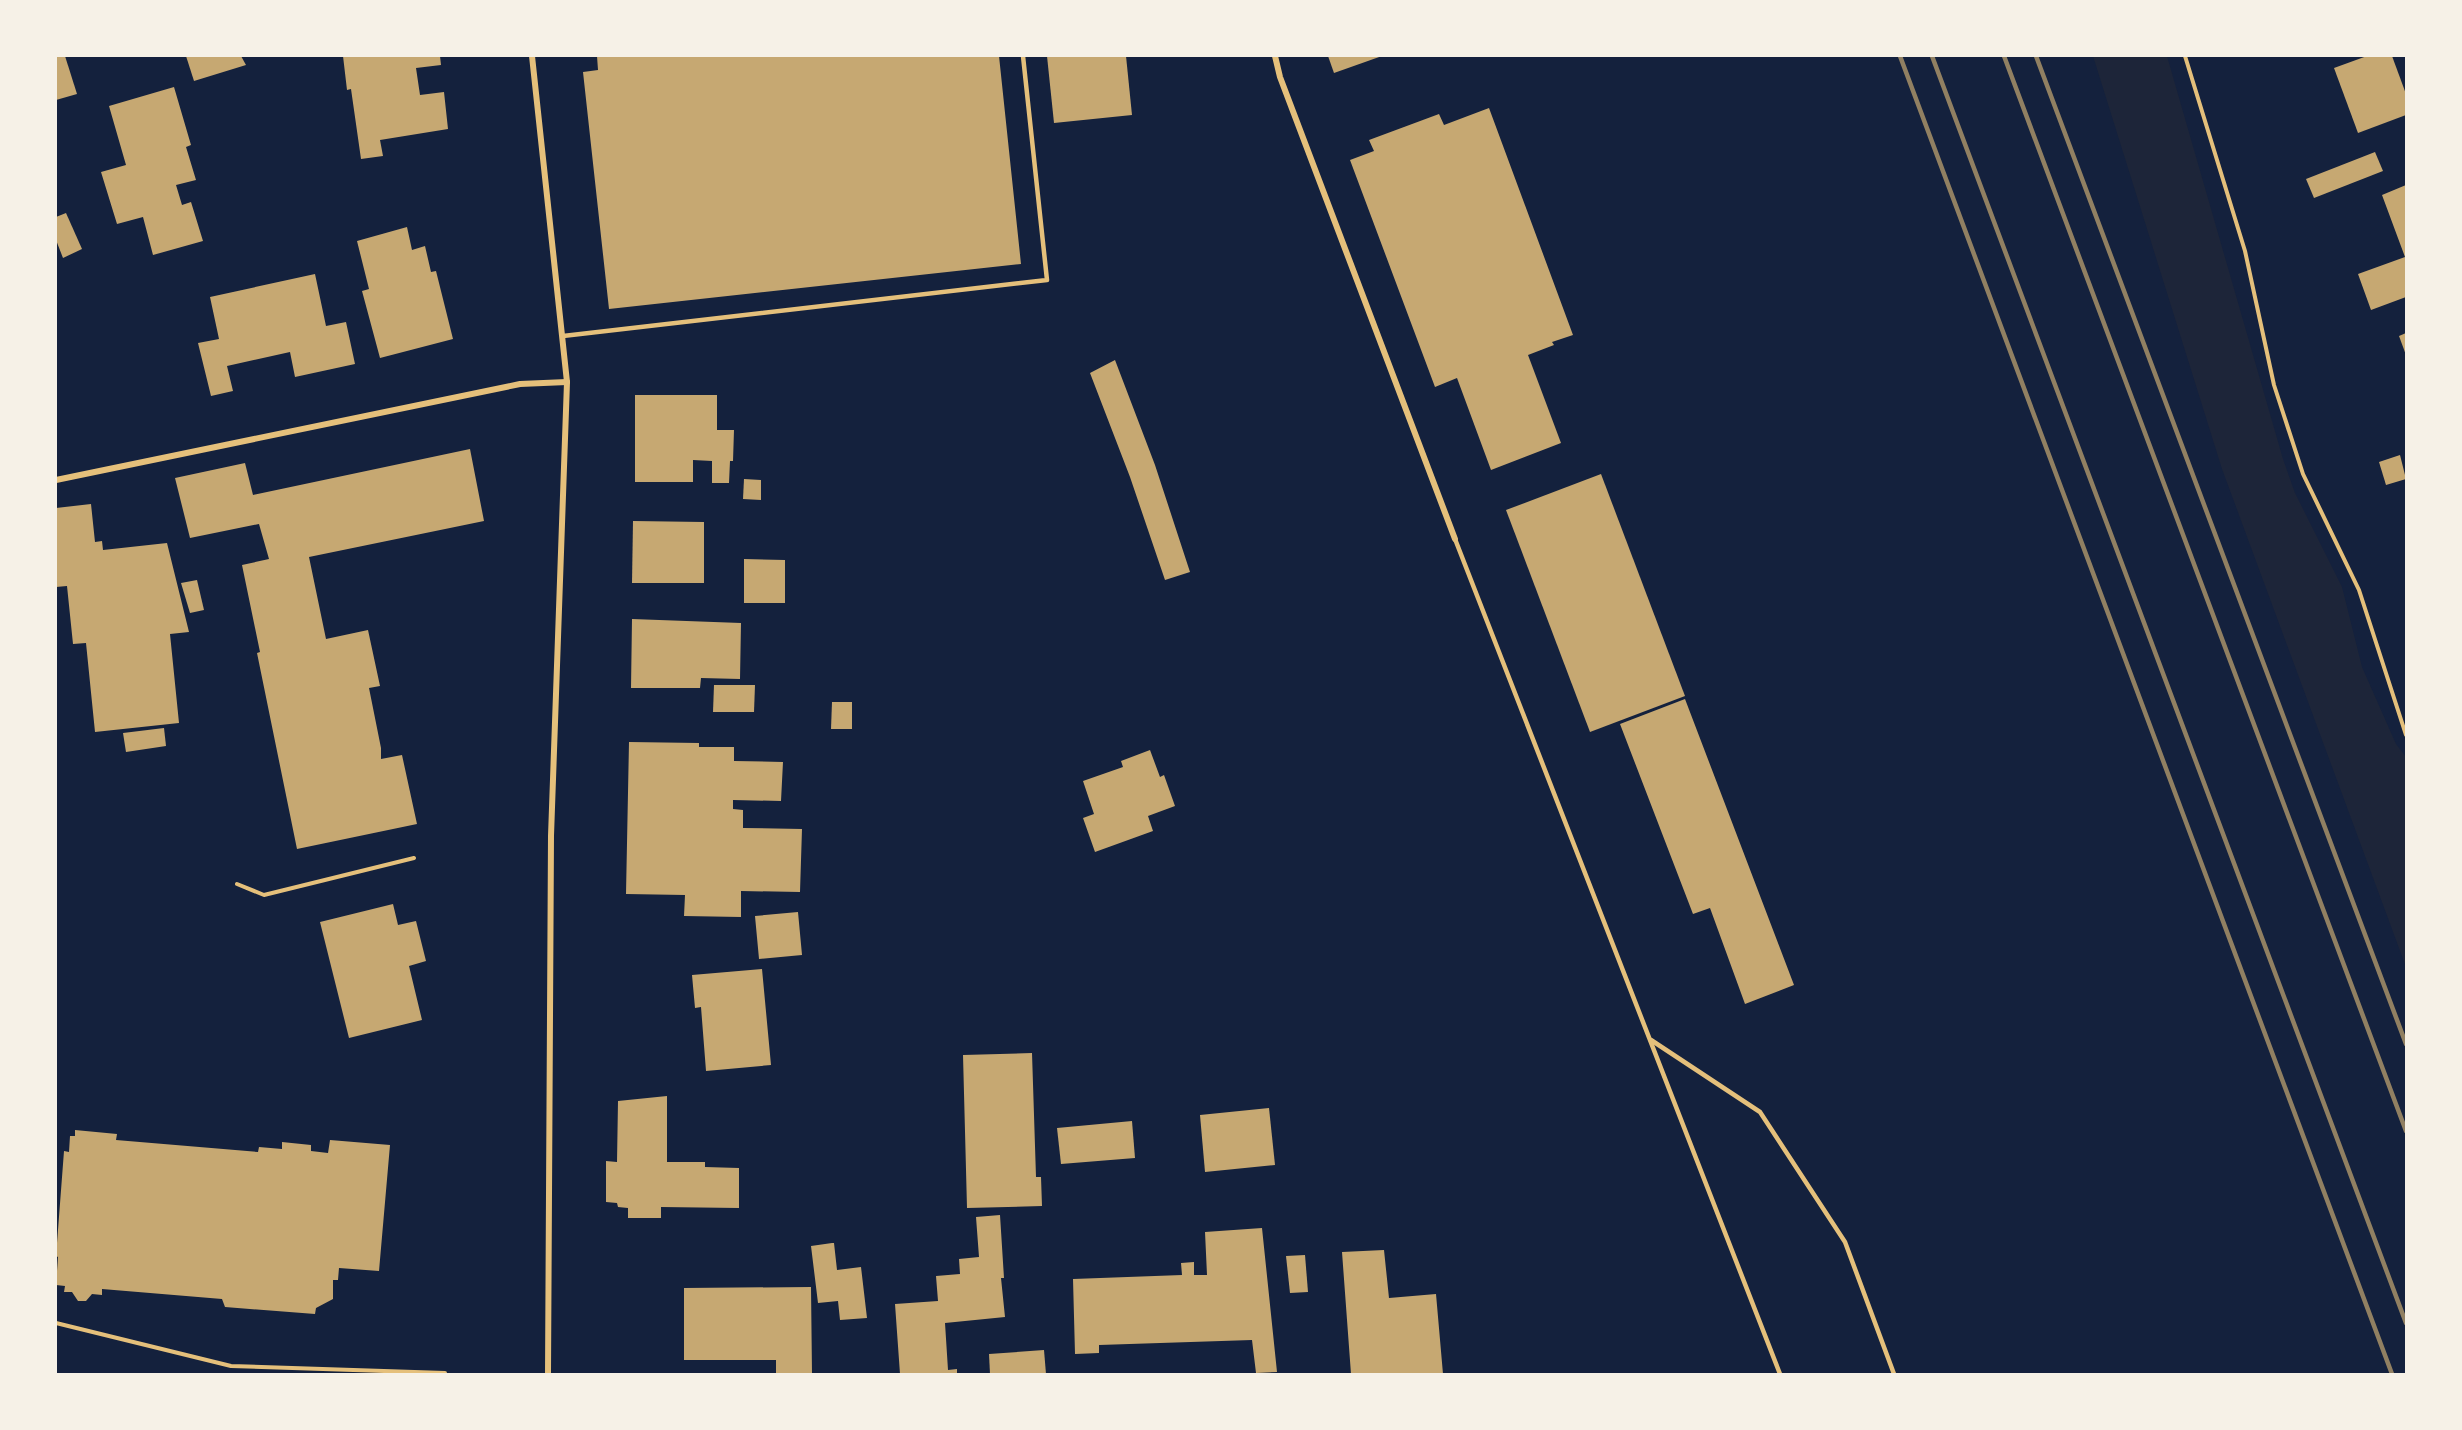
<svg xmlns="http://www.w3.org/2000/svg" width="2462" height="1430" font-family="Montserrat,sans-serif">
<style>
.green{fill:#1d2539}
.building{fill:#c6a872}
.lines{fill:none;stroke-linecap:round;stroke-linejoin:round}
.path{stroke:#e5c07b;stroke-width:4}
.service{stroke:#e5c07b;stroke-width:4.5}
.minor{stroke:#e5c07b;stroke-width:6}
.rail{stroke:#918062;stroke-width:4.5}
</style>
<rect width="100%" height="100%" fill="#14213d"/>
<polygon class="green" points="2093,56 2167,56 2283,459 2295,493 2342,587 2362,667 2396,744 2406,757 2406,967 2222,469"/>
<g class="building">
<polygon points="56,56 65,56 77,94 56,100"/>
<polygon points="186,56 241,56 246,65 194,81"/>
<polygon points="343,56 440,56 441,65 416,68 420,95 444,92 448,129 380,140 383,156 361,159 351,89 347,90"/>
<polygon points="597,56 999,56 1021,264 609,309 583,72 598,70"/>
<polygon points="1047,56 1126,56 1132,115 1054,123"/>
<polygon points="1328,56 1382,56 1334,73"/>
<polygon points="2367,56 2392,56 2406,94 2406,115 2358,133 2334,68"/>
<polygon points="174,87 191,145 186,147 196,180 176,185 182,205 191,202 203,241 153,255 143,217 117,224 101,172 126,165 109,106"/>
<polygon points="1489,108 1573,335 1552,342 1554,345 1528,355 1561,443 1491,470 1457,378 1435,387 1350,160 1374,151 1369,140 1439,114 1444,125"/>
<polygon points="2375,152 2383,171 2314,198 2306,179"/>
<polygon points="2406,185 2406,297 2371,310 2358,274 2405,257 2382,195"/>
<polygon points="66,213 82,249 63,258 56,240 56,217"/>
<polygon points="407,227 412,250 425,246 431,272 436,271 453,339 380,358 362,291 369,289 357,241"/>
<polygon points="315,274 326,326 346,322 355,364 295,377 290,352 227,366 233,391 211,396 198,343 219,339 210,297"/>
<polygon points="2406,333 2406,355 2399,336"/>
<polygon points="1115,360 1155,465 1190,572 1165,580 1130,477 1090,373"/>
<polygon points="635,395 717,395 717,430 734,430 733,461 730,461 729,483 712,483 712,461 693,460 693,482 635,482"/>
<polygon points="470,449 484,521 309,557 326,639 368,630 380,686 369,688 381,748 381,759 402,755 417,824 297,849 257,653 260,652 242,565 269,559 259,524 190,538 175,478 245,463 253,495"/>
<polygon points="2400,455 2406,479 2386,485 2379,462"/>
<polygon points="1601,474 1685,696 1590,732 1506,510"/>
<polygon points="744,479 761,480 761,500 743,499"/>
<polygon points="91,504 95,542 102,541 103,550 167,543 189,632 170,634 179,723 95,732 86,643 73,644 67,586 56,587 56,508"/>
<polygon points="633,521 704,522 704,583 632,583"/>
<polygon points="744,559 785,560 785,603 744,603"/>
<polygon points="197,580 204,610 190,613 181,583"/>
<polygon points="632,619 741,623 740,679 701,678 700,688 631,688"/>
<polygon points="714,685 755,685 754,712 713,712"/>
<polygon points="1685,699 1794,985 1745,1004 1710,908 1693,914 1620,724"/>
<polygon points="832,702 852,702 852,729 831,729"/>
<polygon points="164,728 166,746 126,752 123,733"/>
<polygon points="629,742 699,743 699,747 734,747 734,761 783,762 781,801 733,800 733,809 743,810 743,828 802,829 800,892 741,891 741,917 684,916 685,895 626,894"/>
<polygon points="1150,750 1160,777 1164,775 1175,806 1148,816 1153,831 1095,852 1083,818 1094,814 1083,781 1123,767 1121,761"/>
<polygon points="393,904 398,925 416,921 426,961 409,966 422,1020 349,1038 320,922"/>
<polygon points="798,912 802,955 759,959 755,916"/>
<polygon points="762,969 771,1065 706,1071 701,1007 695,1008 692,975"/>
<polygon points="1032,1053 1036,1177 1041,1177 1042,1206 967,1208 963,1055"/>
<polygon points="667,1096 667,1162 705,1162 705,1167 739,1168 739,1208 661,1207 661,1218 628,1218 628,1208 618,1207 617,1203 606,1202 606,1161 617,1162 618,1101"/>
<polygon points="1269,1108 1275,1165 1205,1172 1200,1115"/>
<polygon points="1132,1121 1135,1158 1061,1164 1057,1128"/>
<polygon points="75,1130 117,1134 116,1140 258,1152 259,1147 282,1149 282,1142 311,1145 311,1151 328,1153 330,1140 390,1145 379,1271 339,1268 338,1280 333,1280 333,1299 316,1308 315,1314 225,1307 222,1299 102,1289 102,1295 92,1294 86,1301 78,1301 72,1292 64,1292 65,1286 56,1285 58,1257 56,1256 64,1151 69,1152 70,1136 75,1136"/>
<polygon points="1000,1215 1004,1278 1001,1278 1005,1317 945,1323 948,1370 957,1369 957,1374 900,1374 895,1304 938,1301 936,1276 960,1274 959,1259 979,1257 976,1217"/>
<polygon points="1262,1228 1277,1372 1256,1373 1252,1340 1099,1345 1099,1353 1075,1354 1073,1279 1182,1275 1181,1263 1194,1262 1194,1275 1207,1275 1205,1232"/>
<polygon points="832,1243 834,1243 837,1270 861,1267 867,1318 840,1320 838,1301 818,1303 811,1246"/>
<polygon points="1384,1250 1389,1298 1436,1294 1443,1374 1351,1374 1342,1252"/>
<polygon points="1305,1255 1308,1292 1290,1293 1286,1256"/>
<polygon points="811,1287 812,1374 776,1374 776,1360 684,1360 684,1288"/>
<polygon points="1044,1350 1046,1374 990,1374 989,1354"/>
</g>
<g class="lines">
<g class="path">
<polyline points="2185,56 2245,251 2274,385 2303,474 2359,590 2406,735"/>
<polyline points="237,884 264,895 414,858"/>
<polyline points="56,1323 231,1366 445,1373"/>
</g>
<g class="service">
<polyline points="563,336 1047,280 1023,56"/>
<polyline points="1455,539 1780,1374"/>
<polyline points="1651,1040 1760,1112 1845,1242 1894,1374"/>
</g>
<g class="minor">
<polyline points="532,56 567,382 551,836 548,1374"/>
<polyline points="1275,56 1280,77 1455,539"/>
<polyline points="56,480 520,384 567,382"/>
</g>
<g class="rail">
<polyline points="1900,56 2392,1374"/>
<polyline points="1932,56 2406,1323"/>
<polyline points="2004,56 2406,1131"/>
<polyline points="2036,56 2406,1044"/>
</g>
</g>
<rect width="2462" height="1430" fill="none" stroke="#f6f1e7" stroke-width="114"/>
</svg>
